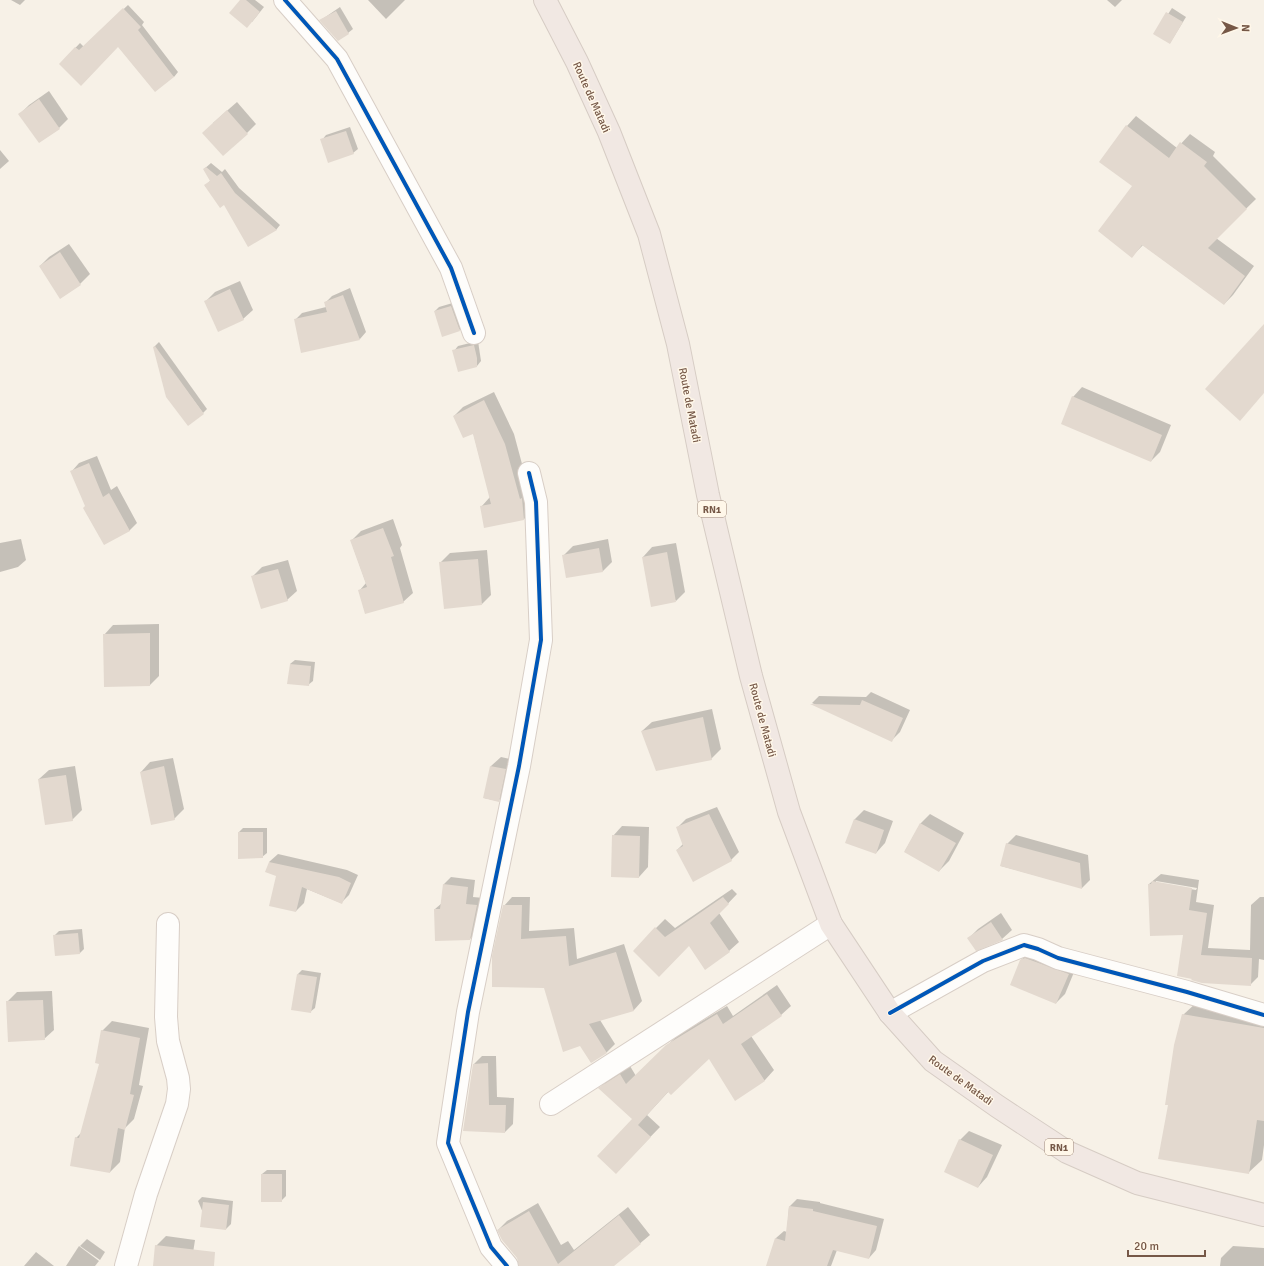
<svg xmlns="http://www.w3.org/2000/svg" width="1264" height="1266" font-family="Signika,sans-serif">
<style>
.shadow{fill:#0003;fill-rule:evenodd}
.building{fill:#e3d9cf}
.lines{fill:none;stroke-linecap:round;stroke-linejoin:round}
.minor-casing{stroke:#d8cec6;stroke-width:24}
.highway-casing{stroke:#d6ccc4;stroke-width:24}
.minor{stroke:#fefdfb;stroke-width:22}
.highway{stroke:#f1e8e3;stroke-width:22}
.cycleway-casing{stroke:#fff7e9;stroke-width:6}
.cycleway{stroke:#0057b8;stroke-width:4}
.labels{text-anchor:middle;stroke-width:3;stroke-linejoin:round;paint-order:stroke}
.shield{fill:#fff7e9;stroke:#9f8878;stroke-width:1}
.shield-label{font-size:10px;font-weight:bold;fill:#765847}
.street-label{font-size:11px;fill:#765847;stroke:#fff7e9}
</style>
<rect width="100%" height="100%" fill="#f7f1e7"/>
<g class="shadow">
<polygon points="11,0 25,0 20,5"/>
<polygon points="242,0 255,0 264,7 252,22"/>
<polygon points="368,0 405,0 386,19"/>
<polygon points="1107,0 1122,0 1115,7"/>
<polygon points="128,5 144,22 142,25 178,72 174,77 119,45 60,64 80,43 84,47"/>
<polygon points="340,7 353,29 348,33 321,20"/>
<polygon points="1172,8 1186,17 1170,43 1155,34"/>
<polygon points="49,91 68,119 59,128 20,114 29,105"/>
<polygon points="237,102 256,124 247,133 213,123"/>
<polygon points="1136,116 1177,148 1190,134 1215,152 1213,156 1256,199 1216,238 1254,266 1233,295 1224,304 1143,245 1132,256 1133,186 1127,126"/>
<polygon points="350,127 358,149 353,153 322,140 326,135"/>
<polygon points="0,150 9,161 0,169"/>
<polygon points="211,163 222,172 225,169 239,188 280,225 276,230 224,203 205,186 211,180 204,169"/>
<polygon points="69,244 90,274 80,284 40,266 49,257"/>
<polygon points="240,281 253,310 243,319 206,301 215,292"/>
<polygon points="350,288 366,332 360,339 295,320 302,313 326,307 325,303 332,296"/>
<polygon points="456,302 464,326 460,330 435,311 439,307"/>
<polygon points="478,341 481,361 477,366 454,351 458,346"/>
<polygon points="159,342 207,409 203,413 154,347"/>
<polygon points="1082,387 1171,425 1160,452 1151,461 1073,397"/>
<polygon points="494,392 514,434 529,490 533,510 524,519 481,507 490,497 473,432 454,416 463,407"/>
<polygon points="97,456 111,490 117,486 137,523 129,531 86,506 72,471 79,463"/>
<polygon points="393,519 402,545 400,548 413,593 403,602 360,590 366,583 351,541 361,531"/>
<polygon points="21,539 26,560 18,567 0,572 0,543"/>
<polygon points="608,539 612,562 603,571 564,555 573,546"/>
<polygon points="676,543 685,592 676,601 643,557 652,547"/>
<polygon points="487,550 491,595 482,604 440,563 450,553"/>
<polygon points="288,560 297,591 287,600 253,576 262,567"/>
<polygon points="159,624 159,676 150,685 105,686 104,635 113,625"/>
<polygon points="295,660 315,662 313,681 308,685 290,664"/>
<polygon points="871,692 910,710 900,732 892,740 812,703 819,696 866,697"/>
<polygon points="712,709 721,749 711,759 642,731 652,722"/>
<polygon points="501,757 514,760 508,791 498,801 484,798 491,766"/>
<polygon points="173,758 184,809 174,819 141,772 150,762"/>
<polygon points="75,766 82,810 72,820 39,779 49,770"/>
<polygon points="717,807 739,852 731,860 677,850 684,843 678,827 686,819"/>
<polygon points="864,810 893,821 885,843 876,853 854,820"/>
<polygon points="930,814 964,833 949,861 939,871 905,851 921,823"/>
<polygon points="622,826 649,827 648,867 639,877 613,836"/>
<polygon points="243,828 267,828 267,853 262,857 239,832"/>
<polygon points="1016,835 1088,855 1090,880 1082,888 1001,866 1007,844"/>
<polygon points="278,854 347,870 358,875 349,895 341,903 307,889 304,903 296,911 269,862"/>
<path d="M1161 874 1199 880 1196 902 1214 905 1208 948 1250 950 1251 905 1260 897H1264V960L1259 959 1258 977 1250 985 1202 982 1184 934 1149 884ZM1156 881 1197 888 1196 890 1156 883Z"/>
<polygon points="451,877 475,880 473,897 484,898 478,931 470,939 435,909 442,903 444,884"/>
<polygon points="732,889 737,894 719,913 739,942 729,951 689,944 659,976 656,928 665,919 675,928"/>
<polygon points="512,897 530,897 529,931 574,928 577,959 624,944 642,1001 634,1010 600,1020 615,1044 607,1052 591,1062 545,987 504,906"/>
<polygon points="1001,913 1012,930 1002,939 976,949 969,938 978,929"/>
<polygon points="82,929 84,949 80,953 54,936 59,931"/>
<polygon points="1031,951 1077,965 1065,994 1056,1003 1021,960"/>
<polygon points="302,970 321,973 315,1008 310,1012 298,974"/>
<polygon points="777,985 791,1006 781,1015 751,1036 774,1070 765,1080 736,1099 709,1057 669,1091 647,1115 660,1127 625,1163 633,1119 600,1088 609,1079 630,1066 636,1076 677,1036 727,1006 733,1016"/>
<polygon points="52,991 54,1030 44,1039 7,1002 17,992"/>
<polygon points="1197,1002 1264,1013 1264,1145 1262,1160 1248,1173 1183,1015"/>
<polygon points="112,1021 149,1028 139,1085 143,1086 134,1119 125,1128 120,1162 110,1172 76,1138 82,1132 100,1063 102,1031"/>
<polygon points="482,1056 496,1056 497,1097 514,1098 513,1124 505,1132 464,1130 474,1064"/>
<polygon points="969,1131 1002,1145 987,1177 978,1187 960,1140"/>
<polygon points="267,1170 286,1170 286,1196 281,1201 262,1174"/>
<polygon points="202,1197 233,1201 231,1224 226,1229 209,1227 198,1201"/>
<polygon points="797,1199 820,1202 820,1203 884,1219 876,1250 869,1258 837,1250 831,1266 767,1266 776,1238 784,1231 787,1232 789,1207"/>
<polygon points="538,1203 561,1245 568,1241 574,1250 628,1207 650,1235 613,1266 533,1266 498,1230 507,1221"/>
<polygon points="166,1236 195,1240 191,1266 154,1266 156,1246"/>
<polygon points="87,1239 105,1252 100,1260 80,1246"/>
<polygon points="79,1246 99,1261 95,1266 66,1266"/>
<polygon points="1233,1246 1264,1248 1264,1266 1220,1266 1221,1258"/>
<polygon points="36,1252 54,1266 24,1266"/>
</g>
<g class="building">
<polygon points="240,0 246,0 260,12 247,28 229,13"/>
<polygon points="123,8 141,27 138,30 174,77 155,92 118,47 81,86 59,64 75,47 79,50"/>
<polygon points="336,11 349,34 338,41 319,20"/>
<polygon points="1166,12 1183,22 1170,44 1153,34"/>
<polygon points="39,99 60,129 39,143 18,114"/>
<polygon points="227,110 248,134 223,156 202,133"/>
<polygon points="1126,125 1169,158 1180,142 1207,162 1204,166 1247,209 1208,248 1245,276 1224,305 1142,245 1132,258 1098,231 1132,186 1099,162"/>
<polygon points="346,131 354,154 328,163 320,139"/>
<polygon points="206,167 217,176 221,173 235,193 277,230 248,247 224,205 220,208 204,185 210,181 203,169"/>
<polygon points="60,252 81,285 60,299 39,266"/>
<polygon points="230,289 244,320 218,332 204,301"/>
<polygon points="343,295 360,340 301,353 294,319 327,312 324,302"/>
<polygon points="451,306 460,331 442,337 434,311"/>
<polygon points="1264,324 1264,393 1240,421 1205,389"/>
<polygon points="474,345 477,358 477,367 458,372 452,350"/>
<polygon points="155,346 204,414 188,426 166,397 153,347"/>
<polygon points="1072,396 1162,435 1151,462 1061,424"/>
<polygon points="484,400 505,444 520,499 522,498 524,520 484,528 480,506 491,504 473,434 463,438 453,416"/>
<polygon points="89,463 103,497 109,493 130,531 104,545 83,508 85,506 70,471"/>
<polygon points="383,528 394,556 391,557 404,603 365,614 358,590 367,587 350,540"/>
<polygon points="599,548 603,572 566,578 562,555"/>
<polygon points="667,552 676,602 651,607 642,557"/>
<polygon points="478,559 482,605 444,609 439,562"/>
<polygon points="278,569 288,601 261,609 251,576"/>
<polygon points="150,633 150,686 104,687 103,634"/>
<polygon points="290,664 311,666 309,686 287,684"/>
<polygon points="862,700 903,718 892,742 810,704 860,705"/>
<polygon points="703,717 712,760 656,771 641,731"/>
<polygon points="164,766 175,820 151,825 140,772"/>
<polygon points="490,766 506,769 499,802 483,798"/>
<polygon points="66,775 73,821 45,825 38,779"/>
<polygon points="709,814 732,861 693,882 676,850 683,846 676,827"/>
<polygon points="854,819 884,830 876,854 845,843"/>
<polygon points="920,823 956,843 939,872 904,852"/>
<polygon points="238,832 263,832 263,858 238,859"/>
<polygon points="612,835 640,836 639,878 611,877"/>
<polygon points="1006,843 1080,863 1082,889 1000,866"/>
<polygon points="269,862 339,877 351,883 342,904 302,887 296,912 269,906 276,876 265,872"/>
<polygon points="1152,881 1192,888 1189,910 1207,913 1201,955 1252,958 1251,986 1202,983 1191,980 1192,979 1177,976 1183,935 1150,936 1148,884 1151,884"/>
<polygon points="443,884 468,887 466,904 477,905 470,940 435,941 434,909 440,909"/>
<polygon points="723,897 729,904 710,923 730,952 705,970 689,946 659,977 633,951 655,927 665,937"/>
<polygon points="503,905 522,905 521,939 566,936 569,966 616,952 634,1011 589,1024 607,1053 591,1063 580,1046 563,1052 544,988 492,987 492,956"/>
<polygon points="991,922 1003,940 976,951 967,938"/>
<polygon points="78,933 80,954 55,956 53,935"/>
<polygon points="1025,958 1069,974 1056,1004 1010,985 1020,960"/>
<polygon points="297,974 317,977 311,1013 291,1010"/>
<polygon points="767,994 782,1016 741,1044 765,1081 735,1101 709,1059 671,1095 668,1092 638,1125 651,1137 616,1174 597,1156 632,1119 598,1088 620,1074 626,1084 666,1045 679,1037 717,1014 723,1024"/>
<polygon points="43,1000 45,1040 8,1042 6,1001"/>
<polygon points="1182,1014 1264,1028 1264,1121 1257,1120 1249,1174 1158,1159 1168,1105 1165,1105 1174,1045"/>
<polygon points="101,1030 140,1038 130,1094 134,1095 125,1130 118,1128 110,1173 70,1166 75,1137 79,1138 99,1064 95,1063"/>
<polygon points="488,1063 489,1105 506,1105 505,1133 463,1131 473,1064"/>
<polygon points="959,1139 993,1155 978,1188 944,1172"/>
<rect x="261" y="1174" width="21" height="28"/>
<polygon points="203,1202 229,1205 226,1230 200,1227"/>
<polygon points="789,1206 813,1209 813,1211 877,1226 869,1259 833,1250 827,1266 766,1266 775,1238 785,1241"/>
<polygon points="529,1211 558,1264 619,1215 641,1244 614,1266 519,1266 517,1258 502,1240 497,1230"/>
<polygon points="155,1245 215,1252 214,1266 153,1266"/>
</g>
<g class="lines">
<g class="minor-casing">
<g id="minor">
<polyline points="285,0 337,59 451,268 474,333"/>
<polyline points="890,1013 983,961 1024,945 1038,949 1058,958 1187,992 1264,1015"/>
<polyline points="551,1104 831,924"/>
<polyline points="126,1266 146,1194 177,1104 179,1089 178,1078 168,1041 166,1017 168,924"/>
<polyline points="507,1266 491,1247 448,1143 468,1012 519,766 541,640 536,502 529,473"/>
</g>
</g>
<g class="highway-casing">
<polyline id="highway" points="545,0 577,62 609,132 649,234 678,344 708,495 751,676 789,812 831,924 890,1013 933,1061 997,1106 1067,1152 1137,1183 1264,1215"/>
</g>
<use href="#minor" class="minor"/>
<use href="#highway" class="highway"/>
<g class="cycleway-casing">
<g id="cycleway">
<polyline points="285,0 337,59 451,268 474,333"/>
<polyline points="890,1013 983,961 1024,945 1038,949 1058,958 1187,992 1264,1015"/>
<polyline points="507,1266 491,1247 448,1143 468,1012 519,766 541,640 536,502 529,473"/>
</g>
</g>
<use href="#cycleway" class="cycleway"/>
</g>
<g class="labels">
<g class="shield">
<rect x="698" y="501" width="28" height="16" rx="3"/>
<rect x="1045" y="1139" width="28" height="16" rx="3"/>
</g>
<g class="shield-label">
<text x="712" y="513">RN1</text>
<text x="1059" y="1151">RN1</text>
</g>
<g class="street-label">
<text transform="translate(592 97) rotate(66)" y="4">Route de Matadi</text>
<text transform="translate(690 405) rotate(79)" y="4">Route de Matadi</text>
<text transform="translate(763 720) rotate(75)" y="4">Route de Matadi</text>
<text transform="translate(961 1080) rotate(36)" y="4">Route de Matadi</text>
</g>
</g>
<g transform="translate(1236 28) rotate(91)" stroke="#fff7e9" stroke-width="3" paint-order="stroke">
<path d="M0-3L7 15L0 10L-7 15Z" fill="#765847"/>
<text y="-6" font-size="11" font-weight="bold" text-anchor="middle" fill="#765847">N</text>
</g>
<path d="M1128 1250v6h77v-6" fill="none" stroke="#765847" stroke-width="2"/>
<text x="1134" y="1250" font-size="12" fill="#765847" stroke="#fff7e9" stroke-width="3" paint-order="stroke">20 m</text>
</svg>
